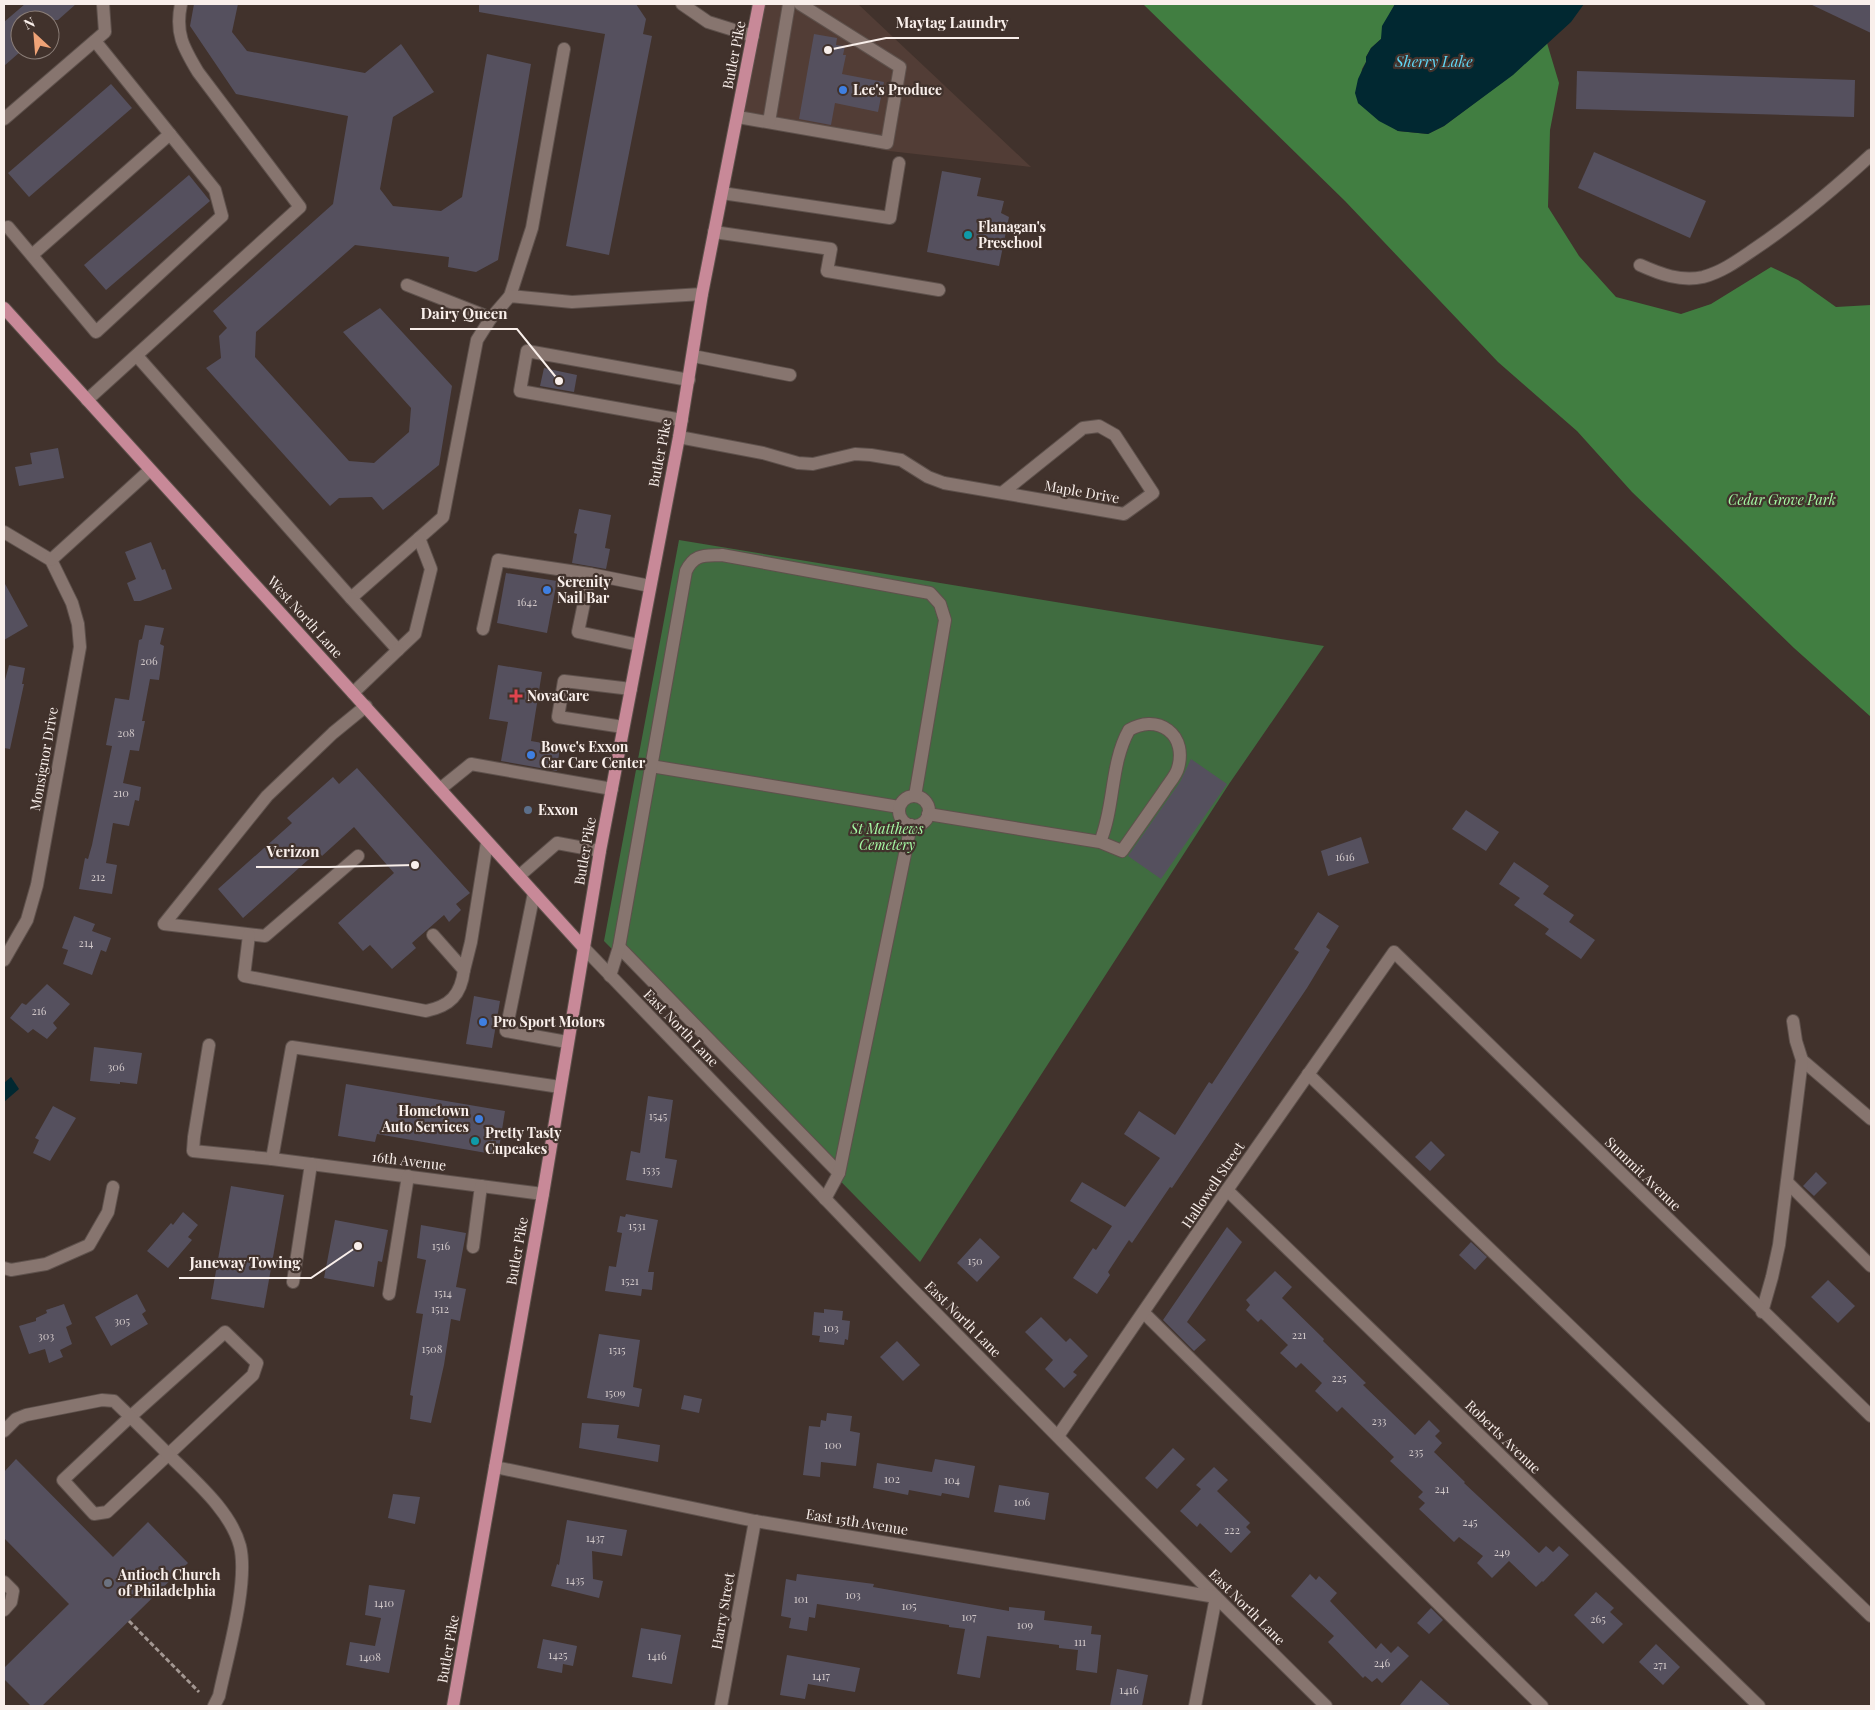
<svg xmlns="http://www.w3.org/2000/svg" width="1875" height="1710" font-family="'Playfair Display',serif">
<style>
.built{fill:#523d36}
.green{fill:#406c40}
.forest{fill:#417e41}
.water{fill:#012831}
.building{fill:#55505e}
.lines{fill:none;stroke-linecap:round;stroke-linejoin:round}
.minor-casing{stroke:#5e514c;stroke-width:14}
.major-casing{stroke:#5e514c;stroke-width:14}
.path{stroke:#a39792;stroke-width:3;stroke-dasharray:5 2.5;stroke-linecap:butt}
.minor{stroke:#87756f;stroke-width:12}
.major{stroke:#c88998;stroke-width:12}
.shop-dot{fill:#3f7fe0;stroke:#41322c;stroke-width:2}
.culture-dot{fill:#0f9aa8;stroke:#41322c;stroke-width:2}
.health-dot{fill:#e0444e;stroke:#41322c;stroke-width:2}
.service-dot{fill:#5c6f8a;stroke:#41322c;stroke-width:2}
.worship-dot{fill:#6b7280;stroke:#41322c;stroke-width:2}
.labels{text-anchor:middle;stroke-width:4.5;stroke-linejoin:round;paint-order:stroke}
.number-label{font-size:11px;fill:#d0c7c8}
.street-label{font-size:14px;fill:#f9efeb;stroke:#41322c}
.poi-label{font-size:14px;font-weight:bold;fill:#f9efeb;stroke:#41322c;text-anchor:start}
.park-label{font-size:14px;font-style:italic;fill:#a6faa4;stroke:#41322c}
.water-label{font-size:15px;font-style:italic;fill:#60d7f5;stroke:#41322c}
.leader{fill:none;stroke:#f9efeb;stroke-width:2}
.callout-dot{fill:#f9efeb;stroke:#41322c;stroke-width:2}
.callout-label{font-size:15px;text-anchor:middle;font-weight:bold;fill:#f9efeb;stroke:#41322c;stroke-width:4.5;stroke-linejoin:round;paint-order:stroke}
</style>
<rect width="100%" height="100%" fill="#41322c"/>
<polygon class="built" points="759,4 858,4 1031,167 889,151 737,121"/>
<polygon class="green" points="679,540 1324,646 1229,784 920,1262 604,941"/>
<polygon class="forest" points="1143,4 1395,4 1388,18 1381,39 1371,48 1366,57 1366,62 1362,69 1358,103 1398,131 1428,134 1444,126 1512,75 1547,43 1559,83 1550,130 1548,207 1579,256 1616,297 1681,314 1711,304 1771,267 1798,280 1836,307 1871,305 1871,717 1794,648 1632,492 1577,431 1498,362 1345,201"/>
<g class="water">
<polygon points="1395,4 1584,4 1571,22 1513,75 1444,126 1428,134 1398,131 1379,121 1358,103 1355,93 1358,79 1366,62 1366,57 1371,48 1381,39 1382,26"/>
<polygon points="11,1077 19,1089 4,1102 4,1083"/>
</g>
<g class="building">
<polygon points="25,4 76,4 58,20 20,20 20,52 4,66 4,22"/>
<polygon points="194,4 238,4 232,32 247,51 365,73 401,44 434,92 393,117 380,189 393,206 441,211 462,197 487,54 531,64 498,260 476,272 448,267 449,257 355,245 256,332 255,357 349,461 374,463 409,432 411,408 343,332 380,308 452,386 439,465 383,510 372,497 339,498 330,506 206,368 221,358 219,336 227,328 213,311 333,204 348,116 236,94 190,26"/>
<polygon points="479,4 636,4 646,19 643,34 652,36 609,255 566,246 605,34 479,12"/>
<polygon points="1810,4 1871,4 1871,33"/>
<polygon points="814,34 837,38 836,45 845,46 843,55 846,55 842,74 884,82 878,112 835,103 831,125 799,119"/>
<polygon points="1577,71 1855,80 1854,117 1576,109"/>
<polygon points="111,84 132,108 29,197 8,173"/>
<polygon points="1594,152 1706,201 1690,238 1578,188"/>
<polygon points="942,171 981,178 977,196 1004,201 1001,213 1009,217 999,266 927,252"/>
<polygon points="189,175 210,201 106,290 84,265"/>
<polygon points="544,368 577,375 574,392 540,386"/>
<polygon points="58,448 64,478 19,486 15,467 32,464 30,453"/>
<polygon points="579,509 611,515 605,548 610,549 606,569 572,563 577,534 574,533"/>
<polygon points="151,542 162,570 165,569 172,589 140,601 134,601 127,583 136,579 125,552"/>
<polygon points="506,573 557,581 547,633 497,623"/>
<polygon points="4,582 28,626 4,640"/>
<polygon points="145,625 164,628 160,644 164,646 159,680 150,679 142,721 145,721 139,751 130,750 123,783 141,787 139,801 135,800 129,826 113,823 106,863 117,865 112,894 79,889 85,858 88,859 92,845 112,746 106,745 115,698 129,700 139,640 142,639"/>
<polygon points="9,665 25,668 22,684 24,684 10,749 4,748 4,680 5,680"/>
<polygon points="498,665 542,672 531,741 560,746 557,771 501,761 508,722 489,719"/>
<polygon points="1191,759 1227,784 1161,879 1128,856 1180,782"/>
<polygon points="357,768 470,893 456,904 461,910 449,922 444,915 412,943 416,948 392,969 370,945 363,951 338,923 394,873 354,827 322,856 318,851 243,918 218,889 292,823 287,818 333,777 339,784"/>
<polygon points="1466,810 1499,832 1486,851 1452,829"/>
<polygon points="1361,837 1369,863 1328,876 1321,851"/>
<polygon points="1514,862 1549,886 1543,894 1574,915 1569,922 1595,940 1581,959 1545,934 1549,929 1514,905 1520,898 1499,884"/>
<polygon points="1318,912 1339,926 1326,947 1330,950 1307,988 1172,1188 1170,1187 1132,1243 1129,1240 1108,1272 1110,1275 1097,1294 1073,1278 1093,1248 1096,1250 1112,1226 1070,1201 1082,1182 1125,1207 1160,1158 1124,1134 1139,1111 1175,1135 1209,1082 1212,1084 1299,952 1294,949"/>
<polygon points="74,916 95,924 92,931 111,938 106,952 101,950 92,975 63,964 68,950 62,948"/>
<polygon points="47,984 70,1004 53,1023 57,1028 47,1039 33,1029 28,1033 10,1018 22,1003 26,1005"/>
<polygon points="474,996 500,1001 492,1048 466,1044"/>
<polygon points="94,1047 142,1053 137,1084 120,1082 120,1084 90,1081"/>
<polygon points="346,1084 505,1111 498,1155 377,1134 375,1142 338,1136"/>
<polygon points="648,1096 673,1100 665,1158 677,1160 672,1188 626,1180 631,1151 640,1153"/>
<polygon points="53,1106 76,1118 50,1161 33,1153 39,1140 35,1138"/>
<polygon points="1431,1141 1445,1155 1430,1171 1415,1157"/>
<polygon points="1816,1172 1827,1183 1814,1196 1803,1186"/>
<polygon points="231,1186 284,1195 264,1308 211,1299"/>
<polygon points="183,1212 198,1225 188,1237 192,1240 168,1268 147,1251 171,1223 173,1225"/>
<polygon points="626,1214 658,1220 648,1272 654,1272 652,1290 642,1289 641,1296 605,1291 609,1266 616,1267 622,1233 617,1232 620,1216 625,1217"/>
<polygon points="335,1220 388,1230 382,1262 378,1261 374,1287 324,1278"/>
<polygon points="421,1225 466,1233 456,1287 466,1289 460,1321 451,1319 444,1365 431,1423 410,1419 413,1396 410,1395 423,1314 416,1313 426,1260 417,1258"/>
<polygon points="1227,1227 1242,1242 1187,1322 1206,1340 1194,1351 1163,1320"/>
<polygon points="980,1238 1000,1257 977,1282 957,1263"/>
<polygon points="1471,1242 1487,1257 1475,1270 1459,1255"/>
<polygon points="1275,1271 1292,1287 1282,1298 1324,1339 1323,1341 1366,1383 1363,1385 1415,1435 1429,1420 1440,1431 1435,1436 1442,1443 1434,1452 1465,1482 1464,1483 1539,1553 1546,1546 1553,1552 1559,1546 1569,1555 1543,1582 1542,1581 1536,1587 1509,1561 1492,1578 1477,1563 1483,1556 1459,1537 1454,1542 1419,1509 1425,1503 1418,1497 1423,1492 1390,1461 1394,1457 1342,1407 1337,1412 1315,1391 1322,1383 1301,1363 1296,1368 1280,1353 1288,1345 1261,1319 1258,1322 1246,1310 1250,1305 1246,1300"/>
<polygon points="1828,1280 1855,1306 1838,1323 1811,1297"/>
<polygon points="137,1294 146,1311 142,1314 148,1324 111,1346 95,1317"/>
<polygon points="64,1304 72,1324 66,1327 72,1344 60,1350 63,1357 49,1363 45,1349 29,1354 19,1326 36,1321 36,1318 47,1313 46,1310"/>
<polygon points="824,1309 843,1311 842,1320 850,1321 848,1340 845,1339 844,1345 819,1342 820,1336 812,1335 814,1312 824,1313"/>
<polygon points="1041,1317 1066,1342 1070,1338 1088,1356 1073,1372 1077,1375 1064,1388 1045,1369 1053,1360 1025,1332"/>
<polygon points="599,1334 640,1340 633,1387 642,1389 639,1407 587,1398"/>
<polygon points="897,1341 920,1365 903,1381 880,1357"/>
<polygon points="684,1395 702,1399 699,1413 681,1409"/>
<polygon points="827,1413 852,1416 850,1431 860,1433 856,1466 821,1462 820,1477 803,1475 809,1426 820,1427 821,1420 826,1421"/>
<polygon points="582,1423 619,1425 617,1438 660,1445 658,1462 579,1448"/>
<polygon points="1173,1448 1185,1459 1157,1489 1145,1478"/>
<polygon points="16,1459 113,1557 148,1522 188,1563 42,1706 31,1706 4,1679 4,1668 69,1604 4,1538 4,1472"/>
<polygon points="935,1459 975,1466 969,1498 942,1493 941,1496 909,1490 908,1495 873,1488 877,1463 932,1472"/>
<polygon points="1214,1467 1228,1480 1217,1491 1250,1523 1246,1527 1251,1532 1231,1553 1200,1523 1197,1527 1180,1511 1201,1489 1196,1485"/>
<polygon points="999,1485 1049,1493 1045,1520 994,1512"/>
<polygon points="393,1494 420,1497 415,1524 388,1518"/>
<polygon points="567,1520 627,1530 622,1556 592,1551 593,1579 603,1581 599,1598 551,1586 557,1564 559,1565"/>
<polygon points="797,1574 874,1584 873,1587 1009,1611 1009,1607 1045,1611 1044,1620 1092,1626 1091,1634 1101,1635 1097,1673 1076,1670 1078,1650 1059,1648 1059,1645 987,1636 980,1678 957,1674 965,1629 949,1627 949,1625 817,1604 815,1618 809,1617 807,1631 789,1628 791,1618 781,1616 786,1579 796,1581"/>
<polygon points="1310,1574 1316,1580 1319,1576 1337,1593 1330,1601 1376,1649 1381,1643 1391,1653 1398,1646 1409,1656 1382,1683 1377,1678 1372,1682 1365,1676 1363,1678 1328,1642 1334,1636 1291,1596"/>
<polygon points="369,1585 405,1590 389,1673 346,1665 350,1642 375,1646 381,1618 365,1615"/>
<polygon points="1596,1592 1614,1608 1610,1612 1623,1624 1603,1644 1574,1615"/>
<polygon points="1431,1608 1443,1620 1429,1634 1417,1623"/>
<polygon points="641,1628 681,1635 672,1684 632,1677"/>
<polygon points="543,1639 577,1646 573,1666 563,1664 562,1673 537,1668"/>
<polygon points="1656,1644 1680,1667 1663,1685 1639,1662"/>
<polygon points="787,1655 860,1668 855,1692 808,1684 805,1699 780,1695"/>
<polygon points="1117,1669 1148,1675 1142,1706 1110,1706"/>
<polygon points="1421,1680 1451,1706 1399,1706"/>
</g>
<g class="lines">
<g class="minor-casing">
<g id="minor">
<polyline points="682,4 708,22 753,36"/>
<polyline points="738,117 887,143 900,67 800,4"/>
<polyline points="4,119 105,32 103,4"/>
<polyline points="769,122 789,4"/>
<polyline points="722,193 890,218 899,163"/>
<polyline points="8,227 96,332 222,216 215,190 95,41"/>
<polyline points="714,232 831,249 827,271 939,290"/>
<polyline points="32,255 170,134"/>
<path d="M1640 265C1660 274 1681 282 1703 277 1722 272 1737 261 1753 250 1795 222 1834 189 1871 155"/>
<polyline points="407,285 491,318"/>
<polyline points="510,296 532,228 564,49"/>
<polyline points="137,356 351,598 443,517 477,340 491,318 510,296 572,302 702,294"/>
<polyline points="693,356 790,375"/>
<path d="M87 400 300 207 198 72C183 47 175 33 181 4"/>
<polyline points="682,420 520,391 527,351 689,380"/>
<polyline points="679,437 763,453 798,463 813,464 855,454 871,455 901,460 928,477 944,483 1124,514 1153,493 1115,435 1099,426 1083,428 1002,493"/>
<polyline points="4,532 51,560 72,603 78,624 80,647 37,885 27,920 4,960"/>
<polyline points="51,560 150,470"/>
<polyline points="590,574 578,632 639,645"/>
<polyline points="351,598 398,650 415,634 431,569 419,538"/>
<polyline points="483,629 498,560 590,574 650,586"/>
<polyline points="353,693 398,650"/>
<polyline points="623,727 558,717 564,681 631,689"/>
<polyline points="651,766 899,807"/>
<polyline points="440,789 471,764 612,789"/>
<circle cx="914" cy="811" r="15"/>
<path d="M928 814 1100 842 1122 851C1136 831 1150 811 1164 791 1168 784 1176 776 1178 768 1182 754 1180 739 1168 730 1156 721 1141 723 1129 730 1110 764 1115 806 1100 842"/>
<polyline points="358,856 265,936 164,924 267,796 333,733 366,706"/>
<polyline points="519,876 557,843 600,851"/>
<polyline points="534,893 506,1031 567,1042"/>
<path d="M249 935 244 976 426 1011C450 1006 461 995 464 970L433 935"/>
<polyline points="583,947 909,1286 1216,1597 1326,1706"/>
<polyline points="619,947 839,1173"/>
<polyline points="464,970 471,942 487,842"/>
<path d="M610 976 619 947 686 571C695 553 705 556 722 555L930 593 940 604 945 620 915 796"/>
<polyline points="1793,1021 1796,1041 1802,1060 1871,1119"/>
<polyline points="209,1045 194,1137 193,1151 272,1159 543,1194"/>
<polyline points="1308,1074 1871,1616"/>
<polyline points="272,1159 292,1047 560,1087"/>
<polyline points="1787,1182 1871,1266"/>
<polyline points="1227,1190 1759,1706"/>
<polyline points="825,1199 839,1173 911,825"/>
<polyline points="473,1247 481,1186"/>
<polyline points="4,1268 11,1270 46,1264 89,1245 108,1212 113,1187"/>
<polyline points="293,1282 311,1164"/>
<polyline points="389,1294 408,1176"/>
<polyline points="1762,1312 1772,1277 1779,1245 1802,1060"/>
<polyline points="1144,1313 1542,1706"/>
<polygon points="225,1332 257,1363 253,1375 107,1512 94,1514 63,1480 130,1417"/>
<path d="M4 1431 16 1419 26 1415 102 1400 114 1401C134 1420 154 1440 173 1459 197 1483 231 1512 240 1546 249 1583 227 1657 219 1696L214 1706"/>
<polyline points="1058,1436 1227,1190 1394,952 1871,1416"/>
<polyline points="495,1467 755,1521 1216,1597 1195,1706"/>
<polyline points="4,1582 13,1591 11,1602 4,1610"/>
<polyline points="721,1706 755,1521"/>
</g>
</g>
<g class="major-casing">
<g id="major">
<polyline points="4,308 583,947"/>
<polyline points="453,1706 543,1194 600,851 679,437 702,294 759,4"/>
</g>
</g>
<polyline class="path" points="129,1621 199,1692"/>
<use href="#minor" class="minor"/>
<use href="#major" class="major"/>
</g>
<g class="shop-dot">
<circle cx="843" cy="90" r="5"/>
<circle cx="547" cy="590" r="5"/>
<circle cx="531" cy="755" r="5"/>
<circle cx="483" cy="1022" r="5"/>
<circle cx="479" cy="1119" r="5"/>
</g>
<g class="culture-dot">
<circle cx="968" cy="235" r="5"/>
<circle cx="475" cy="1141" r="5"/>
</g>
<path class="health-dot" d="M513.5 688.5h5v5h5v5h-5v5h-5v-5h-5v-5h5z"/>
<circle class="service-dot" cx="528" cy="810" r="5"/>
<circle class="worship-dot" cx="108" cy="1583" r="5"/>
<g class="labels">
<g class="number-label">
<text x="527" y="606">1642</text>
<text x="149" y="665">206</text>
<text x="126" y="737">208</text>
<text x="121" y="797">210</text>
<text x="1345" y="861">1616</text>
<text x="98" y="881">212</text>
<text x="86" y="947">214</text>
<text x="39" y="1015">216</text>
<text x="116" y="1071">306</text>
<text x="658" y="1120">1545</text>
<text x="651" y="1174">1535</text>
<text x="637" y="1230">1531</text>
<text x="441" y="1250">1516</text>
<text x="975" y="1265">150</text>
<text x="630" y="1285">1521</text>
<text x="443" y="1297">1514</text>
<text x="440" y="1313">1512</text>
<text x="122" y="1325">305</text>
<text x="831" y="1332">103</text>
<text x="1299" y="1339">221</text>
<text x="46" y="1340">303</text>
<text x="432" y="1353">1508</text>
<text x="617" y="1354">1515</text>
<text x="1339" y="1382">225</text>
<text x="615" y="1397">1509</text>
<text x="1379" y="1425">233</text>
<text x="833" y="1449">100</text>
<text x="1416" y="1456">235</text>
<text x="892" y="1483">102</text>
<text x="952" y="1484">104</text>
<text x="1442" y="1493">241</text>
<text x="1022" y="1506">106</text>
<text x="1470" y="1526">245</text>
<text x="1232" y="1534">222</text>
<text x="595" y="1542">1437</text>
<text x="1502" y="1556">249</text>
<text x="575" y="1584">1435</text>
<text x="853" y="1599">103</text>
<text x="801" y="1603">101</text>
<text x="384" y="1607">1410</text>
<text x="909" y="1610">105</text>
<text x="969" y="1621">107</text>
<text x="1598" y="1623">265</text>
<text x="1025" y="1629">109</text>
<text x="1080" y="1646">111</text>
<text x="558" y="1659">1425</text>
<text x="657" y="1660">1416</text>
<text x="370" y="1661">1408</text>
<text x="1382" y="1667">246</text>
<text x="1660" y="1669">271</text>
<text x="821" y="1680">1417</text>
<text x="1129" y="1694">1416</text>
</g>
<g class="street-label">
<text transform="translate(734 55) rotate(-79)" y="5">Butler Pike</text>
<text transform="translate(660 453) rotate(-79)" y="5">Butler Pike</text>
<text transform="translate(1082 492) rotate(10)" y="5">Maple Drive</text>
<text transform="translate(305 617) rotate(48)" y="5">West North Lane</text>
<text transform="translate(44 759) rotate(-80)" y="5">Monsignor Drive</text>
<text transform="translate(585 851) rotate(-80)" y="5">Butler Pike</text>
<text transform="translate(681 1028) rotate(46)" y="5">East North Lane</text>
<text transform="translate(409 1161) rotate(7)" y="5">16th Avenue</text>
<text transform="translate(1643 1174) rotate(44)" y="5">Summit Avenue</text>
<text transform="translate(1213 1185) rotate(-56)" y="5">Hallowell Street</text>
<text transform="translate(517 1251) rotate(-80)" y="5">Butler Pike</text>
<text transform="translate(963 1319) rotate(45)" y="5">East North Lane</text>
<text transform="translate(1503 1437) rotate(44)" y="5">Roberts Avenue</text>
<text transform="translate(857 1522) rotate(9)" y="5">East 15th Avenue</text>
<text transform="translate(1247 1607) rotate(45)" y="5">East North Lane</text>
<text transform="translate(723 1611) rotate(-80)" y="5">Harry Street</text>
<text transform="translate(448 1649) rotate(-80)" y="5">Butler Pike</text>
</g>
<g class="poi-label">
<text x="853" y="95">Lee's Produce</text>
<text x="978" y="232">Flanagan's<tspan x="978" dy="16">Preschool</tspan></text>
<text x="557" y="587">Serenity<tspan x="557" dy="16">Nail Bar</tspan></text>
<text x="527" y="701">NovaCare</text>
<text x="541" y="752">Bowe's Exxon<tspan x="541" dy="16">Car Care Center</tspan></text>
<text x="538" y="815">Exxon</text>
<text x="493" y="1027">Pro Sport Motors</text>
<text x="469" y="1116" text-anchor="end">Hometown<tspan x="469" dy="16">Auto Services</tspan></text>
<text x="485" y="1138">Pretty Tasty<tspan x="485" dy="16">Cupcakes</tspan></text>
<text x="118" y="1580">Antioch Church<tspan x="118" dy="16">of Philadelphia</tspan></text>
</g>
<g class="park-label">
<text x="1782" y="505">Cedar Grove Park</text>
<text x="887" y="834">St Matthews<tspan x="887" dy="16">Cemetery</tspan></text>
</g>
<g class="water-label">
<text x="1434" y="67">Sherry Lake</text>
</g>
</g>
<path class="leader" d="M828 50L886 38H1019M559 381L517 329H410M415 865L329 867H256M358 1246L311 1278H179"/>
<g class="callout-dot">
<circle cx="828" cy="50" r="5"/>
<circle cx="559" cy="381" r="5"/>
<circle cx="415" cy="865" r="5"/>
<circle cx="358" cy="1246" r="5"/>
</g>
<g class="callout-label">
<text x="952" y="28">Maytag Laundry</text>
<text x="464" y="319">Dairy Queen</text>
<text x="293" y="857">Verizon</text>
<text x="245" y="1268">Janeway Towing</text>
</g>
<rect width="1875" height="1710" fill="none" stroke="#f9efeb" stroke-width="10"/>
<g transform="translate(35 35) rotate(334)"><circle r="24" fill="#41322c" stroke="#8b7e78"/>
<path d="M0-4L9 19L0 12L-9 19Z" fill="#efa377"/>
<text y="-8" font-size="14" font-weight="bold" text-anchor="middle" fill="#f9efeb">N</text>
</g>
</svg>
